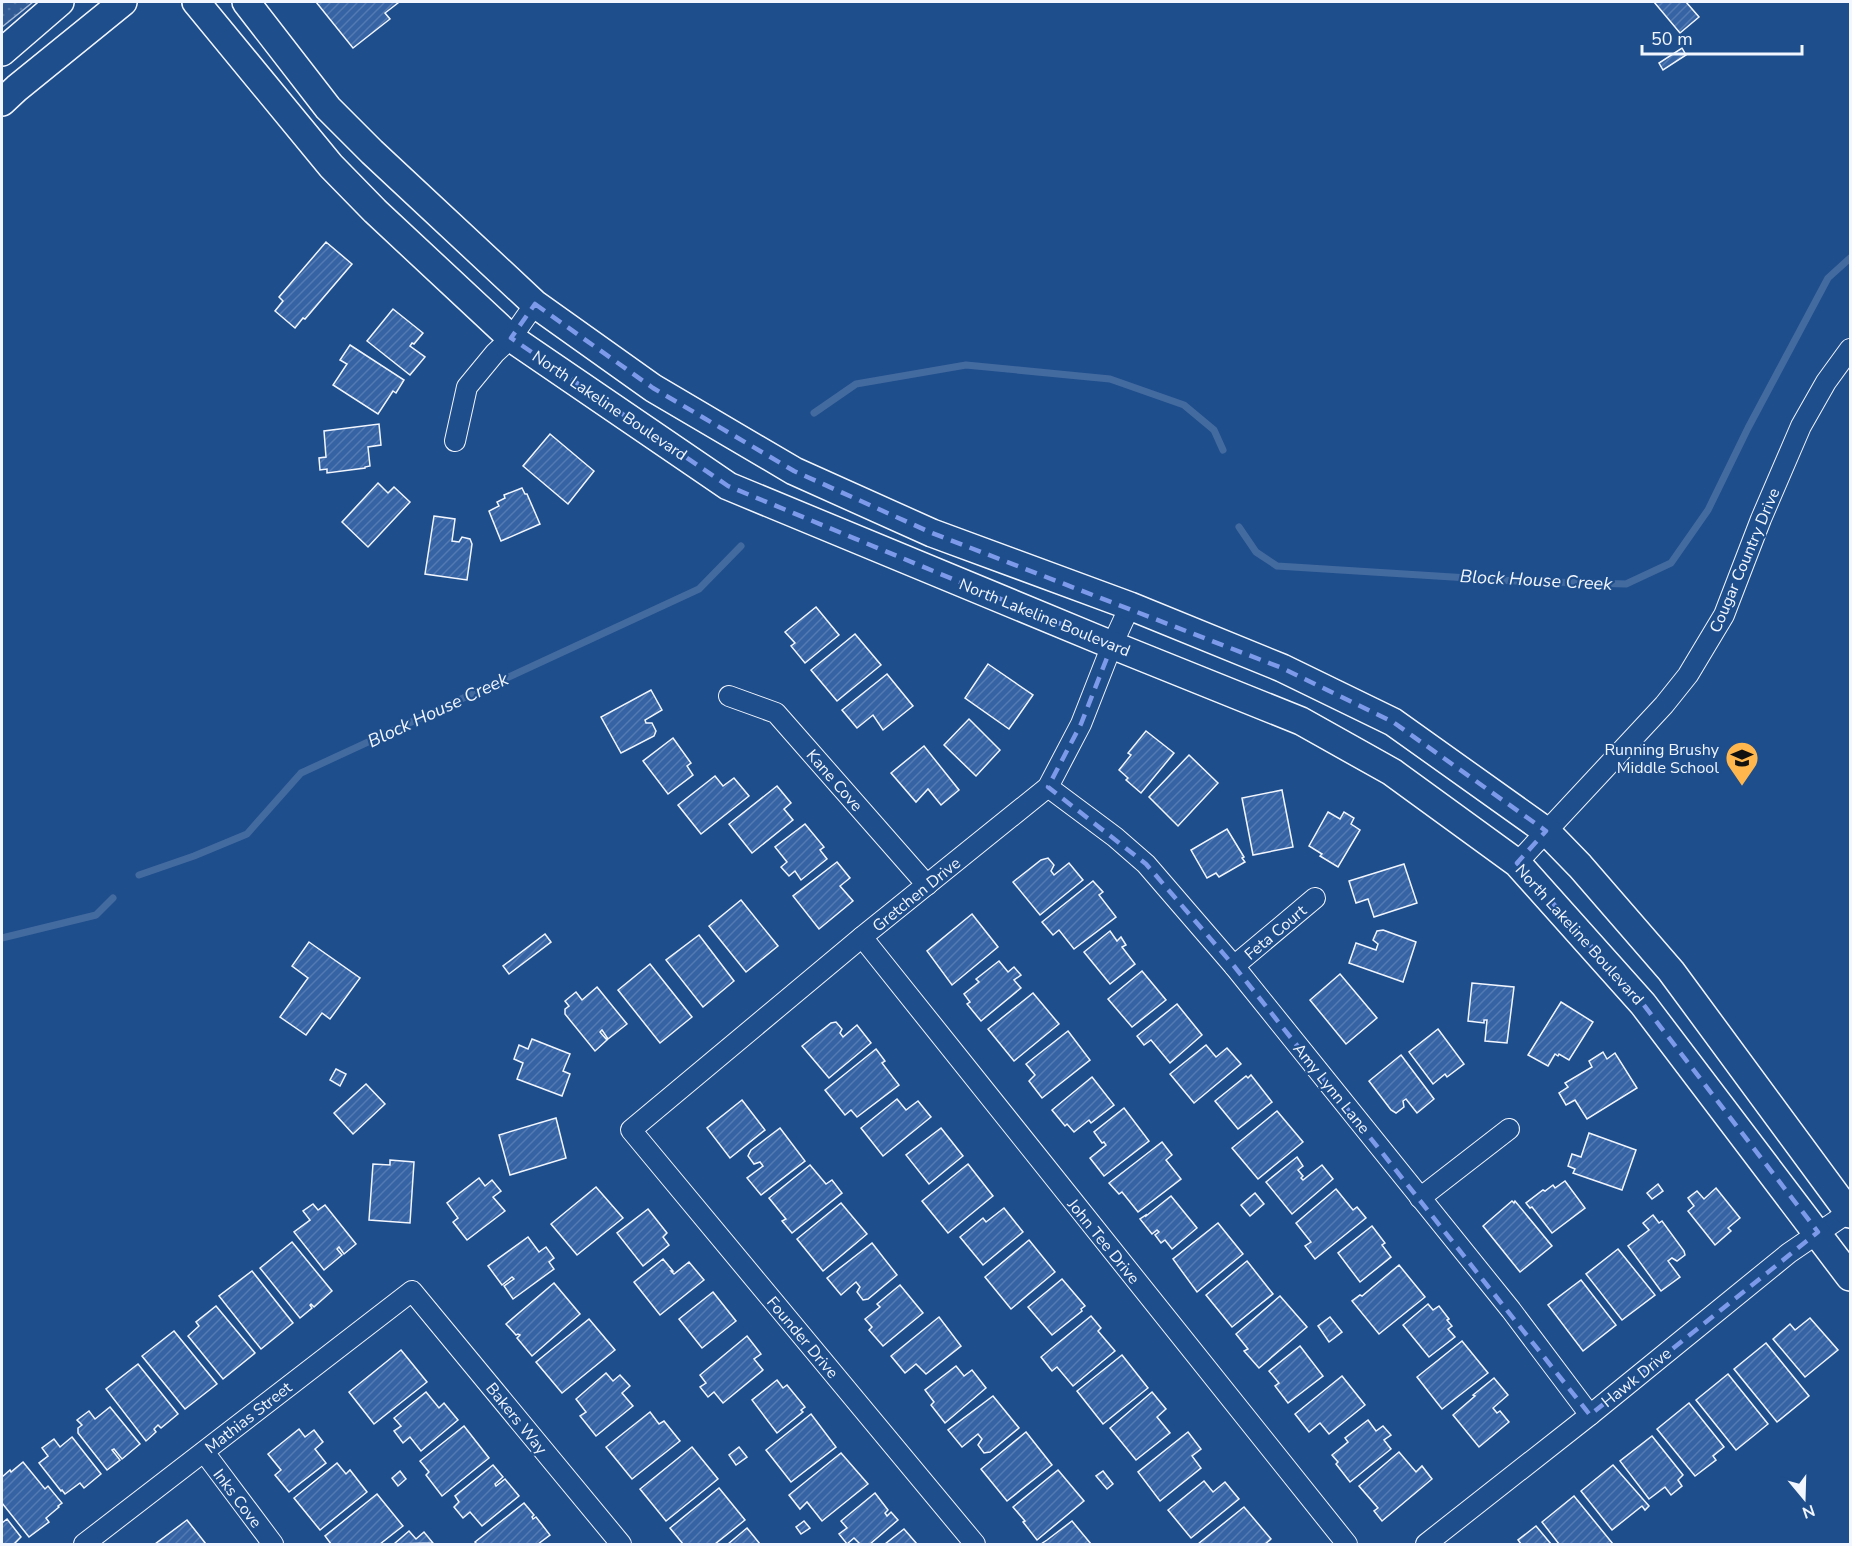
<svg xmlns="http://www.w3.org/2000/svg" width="1852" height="1546" font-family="'Nunito Sans',sans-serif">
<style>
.green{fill:url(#green-dots);stroke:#a8bbd7;stroke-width:1.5}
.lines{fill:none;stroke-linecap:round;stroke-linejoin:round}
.stream{stroke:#446ba0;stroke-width:7}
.building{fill:url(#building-hatch);stroke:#f2f6ff;stroke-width:1.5}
.street-casing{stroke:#f2f6ff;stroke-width:22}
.secondary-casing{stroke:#f2f6ff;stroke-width:30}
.street{stroke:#1f4e8c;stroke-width:20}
.secondary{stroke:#1f4e8c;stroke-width:27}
.marked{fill:none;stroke:#7d9aea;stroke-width:4.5;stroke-dasharray:12 8;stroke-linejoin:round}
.labels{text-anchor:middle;stroke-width:4.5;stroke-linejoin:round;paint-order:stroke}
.street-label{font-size:16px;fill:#f2f6ff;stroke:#1f4e8c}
.poi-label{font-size:16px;fill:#f2f6ff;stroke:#1f4e8c;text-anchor:end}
.water-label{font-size:18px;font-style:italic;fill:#f2f6ff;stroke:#1f4e8c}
</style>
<defs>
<pattern id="green-dots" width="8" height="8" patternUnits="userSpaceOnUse" patternTransform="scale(1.5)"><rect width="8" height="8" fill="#305b95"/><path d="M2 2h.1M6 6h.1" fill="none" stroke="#4e73a5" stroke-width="1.8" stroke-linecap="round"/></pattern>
<pattern id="building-hatch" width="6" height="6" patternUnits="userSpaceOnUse" patternTransform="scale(1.5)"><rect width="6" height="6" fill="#3563a3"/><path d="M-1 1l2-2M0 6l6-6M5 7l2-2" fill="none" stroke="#537ab1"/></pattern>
</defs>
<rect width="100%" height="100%" fill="#1f4e8c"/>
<polygon class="green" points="2,2 33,2 2,27"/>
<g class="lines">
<g class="stream">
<polyline points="814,413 856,384 966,365 1110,379 1184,405 1214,430 1223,450"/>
<polyline points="1239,527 1256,552 1277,566 1516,581 1626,584 1671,563 1708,510 1748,428 1828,278 1850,258"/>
<polyline points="139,875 194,856 247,834 301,773 699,589 741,546"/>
<polyline points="2,938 96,915 113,898"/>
</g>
</g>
<g class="building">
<polygon points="316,2 396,2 398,3 385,13 390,19 353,48"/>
<polygon points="1654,2 1686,2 1699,17 1680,33"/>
<polygon points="1682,48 1686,55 1663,70 1659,63"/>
<polygon points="326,242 352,264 305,319 303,318 295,328 275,311 283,301 279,297"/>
<polygon points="393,309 423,333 414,344 412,343 410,346 425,357 410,375 367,341"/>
<polygon points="350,345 404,380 396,393 393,391 378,414 333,385 347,364 340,360"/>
<polygon points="379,424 381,445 368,447 370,466 365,467 365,468 327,473 327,469 320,470 319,458 326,457 324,431"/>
<polygon points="550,434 594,471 568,504 523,466"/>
<polygon points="378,483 388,493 394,487 410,502 368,547 342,522"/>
<polygon points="522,488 525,494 527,494 540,524 501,541 489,511 499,506 497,502 505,498 504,495"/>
<polygon points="434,516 455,519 452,541 459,542 462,537 470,539 472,544 467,580 425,574"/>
<polygon points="816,607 839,635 805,663 791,646 795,643 785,632"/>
<polygon points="855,634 881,665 837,701 811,670"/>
<polygon points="988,664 1033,695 1009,729 965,698"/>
<polygon points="887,674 913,706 883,730 873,715 857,728 842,710"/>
<polygon points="651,690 662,710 645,720 646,723 652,723 656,731 654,736 621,753 601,717"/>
<polygon points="969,719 1000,750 976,776 944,745"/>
<polygon points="1146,731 1174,753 1141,793 1126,780 1128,778 1119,770 1131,755 1128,753"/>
<polygon points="673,738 691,763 687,766 693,775 668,794 643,761"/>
<polygon points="924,746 959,790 941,805 928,789 916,802 891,773"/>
<polygon points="1189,755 1218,783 1178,826 1149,797"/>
<polygon points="715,776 723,786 734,778 749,796 701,834 678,805"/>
<polygon points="777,786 791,803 784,809 793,820 752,853 729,824"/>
<polygon points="1282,790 1293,847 1253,855 1242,798"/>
<polygon points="1328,812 1340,819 1344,812 1354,818 1351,824 1360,830 1338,867 1320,856 1322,854 1309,846"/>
<polygon points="805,824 824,847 820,850 827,859 801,880 795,871 789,876 781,867 787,862 775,847"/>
<polygon points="1227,829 1244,857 1242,858 1245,862 1219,877 1216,873 1207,878 1191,850"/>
<polygon points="1048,858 1054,865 1051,871 1054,875 1069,863 1083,880 1040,915 1013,882 1041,860"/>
<polygon points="837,862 850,878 840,886 853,901 819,929 793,896"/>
<polygon points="1404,864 1417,903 1374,917 1368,899 1356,903 1349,881"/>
<polygon points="1093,881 1103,892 1099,895 1116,917 1074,949 1059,930 1053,935 1042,922"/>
<polygon points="741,900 778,946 746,972 709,926"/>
<polygon points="972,914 998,947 952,985 927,951"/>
<polygon points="1383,930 1416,942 1403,982 1349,963 1356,943 1376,950 1378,944 1373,940 1377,931"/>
<polygon points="1110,931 1117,941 1121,937 1126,945 1122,947 1135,964 1110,984 1084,952"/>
<polygon points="545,934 551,942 509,974 503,966"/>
<polygon points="699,935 734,981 703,1007 666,960"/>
<polygon points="309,942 360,978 330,1019 322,1013 306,1035 280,1017 308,978 292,966"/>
<polygon points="999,961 1008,972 1014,967 1021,975 1014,980 1021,988 981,1021 967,1004 970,1002 964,994 979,982 976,979"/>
<polygon points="650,964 692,1017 660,1043 618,990"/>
<polygon points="1142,971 1166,1000 1132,1027 1108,999"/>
<polygon points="1340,974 1377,1018 1346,1044 1310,1000"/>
<polygon points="1472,983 1514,987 1507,1043 1485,1041 1487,1020 1484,1020 1484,1023 1468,1021"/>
<polygon points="597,987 627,1024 608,1039 602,1030 600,1032 607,1040 595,1051 565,1014 565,1009 569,1006 565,1001 576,992 582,1000"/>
<polygon points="1033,993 1059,1024 1014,1061 988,1029"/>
<polygon points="1561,1002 1593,1022 1569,1060 1559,1054 1558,1056 1555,1054 1548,1066 1528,1055"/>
<polygon points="1177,1004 1202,1035 1170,1063 1151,1040 1144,1045 1137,1036"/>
<polygon points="836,1022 842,1029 840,1033 843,1037 857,1025 871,1043 829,1078 802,1046 831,1023"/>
<polygon points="1438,1029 1464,1064 1447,1077 1445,1074 1433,1084 1409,1052"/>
<polygon points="1068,1031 1090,1060 1042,1098 1029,1081 1035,1075 1026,1064"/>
<polygon points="532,1039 570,1054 563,1071 570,1074 562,1096 517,1079 523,1063 514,1059 519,1045 528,1049"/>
<polygon points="1206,1045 1216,1057 1227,1048 1241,1064 1194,1103 1170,1074"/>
<polygon points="876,1049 885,1061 882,1063 899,1085 857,1117 851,1110 845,1115 825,1090"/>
<polygon points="1603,1052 1607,1059 1615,1053 1637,1088 1587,1119 1575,1100 1566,1105 1559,1093 1568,1087 1565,1083 1592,1067 1589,1061"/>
<polygon points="1401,1055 1434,1099 1417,1113 1406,1099 1403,1101 1404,1107 1396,1113 1391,1110 1369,1081"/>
<polygon points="336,1069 346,1074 340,1086 330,1080"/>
<polygon points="1251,1075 1272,1102 1238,1129 1215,1101 1246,1076 1248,1078"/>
<polygon points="1092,1077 1114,1105 1091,1123 1089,1120 1074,1132 1067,1124 1065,1126 1052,1110"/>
<polygon points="366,1084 385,1104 353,1134 334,1113"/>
<polygon points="897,1099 906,1110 918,1101 931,1117 883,1156 861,1128"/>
<polygon points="742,1100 765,1130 730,1158 707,1128"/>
<polygon points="1124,1108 1149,1141 1104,1176 1090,1158 1106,1145 1104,1142 1102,1143 1094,1132"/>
<polygon points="1277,1111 1303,1142 1258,1179 1232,1148"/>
<polygon points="556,1118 566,1158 510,1175 499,1135"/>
<polygon points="780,1128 805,1161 761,1195 747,1178 763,1166 760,1162 754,1164 748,1156 751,1150"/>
<polygon points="941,1128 963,1156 929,1184 906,1155"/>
<polygon points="1589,1133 1636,1150 1622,1190 1573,1173 1575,1169 1568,1166 1572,1154 1581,1157"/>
<polygon points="1162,1142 1172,1155 1166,1160 1181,1179 1138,1212 1122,1192 1119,1194 1109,1183"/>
<polygon points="1297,1157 1303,1166 1298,1170 1303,1176 1301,1178 1303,1180 1322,1165 1333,1179 1292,1214 1266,1182"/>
<polygon points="390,1160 414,1162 410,1223 369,1220 373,1164 390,1165"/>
<polygon points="968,1164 993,1196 948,1233 922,1201"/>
<polygon points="810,1165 826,1184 832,1180 842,1193 792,1233 782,1221 786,1219 769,1198"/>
<polygon points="479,1178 485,1186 492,1180 501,1191 493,1197 505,1211 467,1240 453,1222 458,1218 447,1203"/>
<polygon points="1565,1181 1585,1208 1552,1233 1532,1207 1530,1208 1526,1203 1543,1190 1545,1191 1553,1185 1555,1188"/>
<polygon points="1658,1184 1663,1191 1652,1199 1647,1193"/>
<polygon points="596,1187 623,1218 577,1255 551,1224"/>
<polygon points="1716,1188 1740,1218 1728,1228 1731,1231 1715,1245 1688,1211 1694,1206 1688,1198 1697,1191 1704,1199"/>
<polygon points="1336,1189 1353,1210 1357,1207 1366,1218 1315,1259 1305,1246 1311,1242 1296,1223"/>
<polygon points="1255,1193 1264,1204 1250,1216 1241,1205"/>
<polygon points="1171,1196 1197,1228 1172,1249 1165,1240 1161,1243 1155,1235 1159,1232 1157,1230 1152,1234 1140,1219 1146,1215 1146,1216"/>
<polygon points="1512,1201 1514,1203 1515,1201 1552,1246 1520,1272 1483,1226"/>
<polygon points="841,1203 867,1234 823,1271 797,1239"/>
<polygon points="313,1204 318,1210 325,1205 356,1244 344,1254 339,1247 337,1249 342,1255 324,1270 294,1232 310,1220 303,1211"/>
<polygon points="1004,1208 1023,1232 983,1265 960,1237 983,1218 986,1222"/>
<polygon points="648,1209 667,1233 663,1237 669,1245 643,1266 617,1233"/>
<polygon points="1653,1215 1659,1223 1662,1221 1684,1251 1685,1255 1677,1261 1672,1258 1668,1261 1680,1277 1661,1291 1628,1246 1649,1230 1643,1223"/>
<polygon points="1218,1223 1243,1254 1197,1292 1173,1259"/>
<polygon points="1372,1226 1385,1243 1382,1245 1391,1257 1360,1282 1338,1253"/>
<polygon points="528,1237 539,1252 546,1247 554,1258 549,1262 554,1269 513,1299 504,1286 514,1279 512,1277 502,1285 488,1266"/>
<polygon points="1029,1240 1055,1272 1011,1309 985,1277"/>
<polygon points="292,1242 332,1291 314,1307 311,1304 310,1305 312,1308 300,1318 260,1268"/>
<polygon points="872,1243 897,1275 868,1299 863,1300 857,1292 860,1287 856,1282 841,1295 827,1278"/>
<polygon points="1618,1249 1655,1295 1622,1320 1586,1274"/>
<polygon points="663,1259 673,1271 671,1271 674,1274 689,1262 704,1280 660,1315 634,1282"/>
<polygon points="1247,1261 1273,1294 1232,1327 1206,1295"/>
<polygon points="1399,1265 1425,1297 1379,1334 1352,1301 1360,1295 1362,1296"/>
<polygon points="252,1271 293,1323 261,1349 219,1296"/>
<polygon points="1062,1279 1085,1306 1081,1309 1082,1311 1052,1335 1028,1307"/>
<polygon points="1581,1280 1616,1325 1583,1351 1548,1305"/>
<polygon points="554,1283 580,1314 532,1356 517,1338 520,1335 518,1334 516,1335 506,1324"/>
<polygon points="900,1285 923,1313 883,1346 869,1330 872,1327 865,1319 880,1307 877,1304"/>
<polygon points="713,1292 736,1321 702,1348 679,1319"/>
<polygon points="1280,1296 1307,1327 1259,1368 1244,1351 1248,1349 1236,1334"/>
<polygon points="1428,1304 1433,1310 1439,1306 1449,1319 1447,1320 1452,1326 1448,1329 1455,1337 1429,1357 1403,1325"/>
<polygon points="216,1306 255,1353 223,1379 188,1336 199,1326 196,1322"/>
<polygon points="1091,1316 1101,1328 1098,1331 1115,1351 1073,1386 1057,1367 1052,1371 1041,1357"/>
<polygon points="939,1317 961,1346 926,1374 916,1364 905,1373 891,1356"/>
<polygon points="1330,1317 1342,1332 1329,1342 1318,1326"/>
<polygon points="1810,1318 1838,1350 1805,1377 1773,1339 1790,1324 1795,1330"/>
<polygon points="589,1319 615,1350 562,1393 536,1362"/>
<polygon points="174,1331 217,1384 185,1409 142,1356"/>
<polygon points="747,1336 761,1354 754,1359 763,1370 723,1403 714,1392 708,1397 700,1387 706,1383 700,1375"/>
<polygon points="1462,1341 1488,1373 1442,1409 1417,1377"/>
<polygon points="1766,1343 1809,1396 1777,1422 1734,1369"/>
<polygon points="1300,1346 1323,1376 1288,1403 1275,1386 1279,1383 1269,1371"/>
<polygon points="401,1350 427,1382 374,1424 349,1392"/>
<polygon points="1122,1355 1148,1388 1103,1424 1077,1391"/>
<polygon points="138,1364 178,1414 161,1428 158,1425 154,1429 156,1432 146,1441 106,1389"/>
<polygon points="956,1366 964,1376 972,1370 986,1388 945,1423 931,1405 934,1402 925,1390"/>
<polygon points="606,1373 613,1381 620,1375 630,1386 622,1393 633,1406 596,1436 580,1416 586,1412 576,1399"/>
<polygon points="1728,1374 1768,1424 1736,1450 1696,1400"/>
<polygon points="1342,1376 1365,1405 1329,1434 1320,1423 1309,1432 1295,1414"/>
<polygon points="1494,1378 1508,1395 1493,1408 1497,1413 1500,1411 1509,1422 1479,1447 1453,1415 1475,1396 1473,1395"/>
<polygon points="777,1380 783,1388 787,1385 805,1407 801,1410 803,1412 777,1433 752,1400"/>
<polygon points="426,1392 439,1408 444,1403 458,1420 421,1451 410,1437 403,1443 394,1431 401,1426 394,1418"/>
<polygon points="1152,1392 1166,1409 1157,1417 1170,1433 1136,1460 1110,1428"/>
<polygon points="993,1396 1019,1428 990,1452 984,1453 978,1445 982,1439 978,1434 962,1447 948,1430"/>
<polygon points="1689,1403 1724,1447 1713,1456 1716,1460 1695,1476 1657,1429"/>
<polygon points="110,1407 140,1444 122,1459 114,1449 112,1450 120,1460 107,1470 78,1433 78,1428 82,1425 77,1420 89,1411 95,1419"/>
<polygon points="650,1412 659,1424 664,1421 680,1441 632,1479 606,1447"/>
<polygon points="811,1414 836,1447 791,1482 766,1450"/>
<polygon points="1368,1420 1376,1431 1383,1426 1391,1435 1384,1440 1391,1449 1350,1482 1336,1464 1338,1462 1332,1455 1348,1442 1345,1438"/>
<polygon points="464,1426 489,1458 442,1496 426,1475 429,1472 420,1461"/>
<polygon points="299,1429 305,1437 314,1430 323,1442 315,1449 326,1463 289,1492 275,1475 281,1470 268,1454"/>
<polygon points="1026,1432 1052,1465 1007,1501 981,1469"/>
<polygon points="1188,1432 1201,1449 1192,1456 1201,1468 1160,1501 1138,1472"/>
<polygon points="1652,1436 1683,1475 1678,1480 1682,1486 1671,1495 1665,1487 1649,1499 1620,1461"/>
<polygon points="72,1437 101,1474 84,1488 80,1483 65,1494 62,1490 61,1491 39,1463 48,1456 42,1448 54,1439 60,1447"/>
<polygon points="692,1447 718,1479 666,1521 640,1489"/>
<polygon points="739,1447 747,1457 736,1465 729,1455"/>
<polygon points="1399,1452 1416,1472 1422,1466 1432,1479 1382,1521 1374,1511 1378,1508 1359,1486"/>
<polygon points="841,1453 868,1484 822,1521 807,1502 800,1509 789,1495"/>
<polygon points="23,1462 45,1489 48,1486 62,1503 58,1506 59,1507 46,1518 49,1522 29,1537 2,1503 2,1477 10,1470 11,1472"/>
<polygon points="337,1463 346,1474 350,1470 367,1492 320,1530 294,1498"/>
<polygon points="493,1465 503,1477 495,1484 496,1486 505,1479 519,1496 482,1526 470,1512 463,1518 454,1507 459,1502 455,1496"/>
<polygon points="1613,1465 1649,1506 1645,1510 1642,1506 1612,1530 1581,1491"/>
<polygon points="1058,1470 1084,1501 1037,1540 1023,1522 1025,1521 1013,1507"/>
<polygon points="400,1471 406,1479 398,1486 392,1478"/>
<polygon points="1103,1471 1113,1484 1107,1489 1096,1476"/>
<polygon points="1204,1481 1213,1492 1225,1482 1239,1499 1191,1538 1168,1510"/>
<polygon points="719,1488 745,1520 715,1544 683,1544 670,1528"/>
<polygon points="875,1493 888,1510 885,1513 887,1516 891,1512 898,1520 870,1544 860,1544 854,1538 847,1544 839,1534 847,1528 841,1521"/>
<polygon points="377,1494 403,1526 380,1544 331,1544 325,1536"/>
<polygon points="1574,1496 1613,1544 1559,1544 1542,1522"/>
<polygon points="524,1503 534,1515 532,1517 533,1519 536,1517 550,1535 538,1544 477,1544 475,1542"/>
<polygon points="1244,1507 1271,1539 1265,1544 1198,1544"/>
<polygon points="7,1519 21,1537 14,1544 2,1544 2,1523"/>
<polygon points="187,1520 206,1544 155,1544"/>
<polygon points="804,1521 810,1528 801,1534 796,1527"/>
<polygon points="1072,1521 1091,1544 1041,1544 1047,1540"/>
<polygon points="1536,1526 1551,1544 1521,1544 1518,1540"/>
<polygon points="747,1528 760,1544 728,1544"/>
<polygon points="904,1529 917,1544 885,1544"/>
<polygon points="409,1531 416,1539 424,1532 433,1543 394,1544"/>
</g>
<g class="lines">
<g class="street-casing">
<g id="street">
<polyline points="455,441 467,387 495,353 511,338 535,304"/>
<polyline points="729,696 776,713 927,885"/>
<polyline points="1048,787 1115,837 1146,864 1234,966 1511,1310 1590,1415"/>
<polyline points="1517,863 1664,705 1688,675 1724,615 1761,519 1801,426 1826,382 1850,349"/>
<polyline points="862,937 1347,1544"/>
<polyline points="1234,966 1315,898"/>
<polyline points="1420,1198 1509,1129"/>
<polyline points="204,1452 273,1544"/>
<polyline points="84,1544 412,1291 621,1544"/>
<polyline points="975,1544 631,1130 862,937 1048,787 1081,724 1112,645 1130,606"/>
<polyline points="1426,1544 1590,1415 1789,1253 1849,1212"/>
</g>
</g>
<g class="secondary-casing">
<g id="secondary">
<polyline points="196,2 331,166 375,211 511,338 728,486 1112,645 1301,721 1392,772 1517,863 1643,1004 1850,1277"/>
<polyline points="246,2 328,108 372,152 535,304 653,388 794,471 932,533 1130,606 1282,668 1393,722 1546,831 1580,866 1671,971 1850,1214"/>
<polyline points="2,52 60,2"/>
<polyline points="2,102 17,88 123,2"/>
</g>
</g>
<use href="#street" class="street"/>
<use href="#secondary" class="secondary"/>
</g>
<path class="marked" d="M535 304 653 388 794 471 932 533 1282 668 1393 722 1546 831 1517 863 1643 1004 1818 1232 1590 1415 1234 966 1146 864 1048 787 1081 724 1112 645 728 486 511 338Z"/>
<defs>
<g id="school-pin" transform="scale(1.725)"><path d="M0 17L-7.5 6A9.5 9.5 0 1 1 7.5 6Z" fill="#ffb74d" stroke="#1f4e8c"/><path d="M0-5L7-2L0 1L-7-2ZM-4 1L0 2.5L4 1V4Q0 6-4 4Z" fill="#111"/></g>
</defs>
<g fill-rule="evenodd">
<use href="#school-pin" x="1742" y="758"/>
</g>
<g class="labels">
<g class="street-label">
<text transform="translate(610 405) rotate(34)" y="6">North Lakeline Boulevard</text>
<text transform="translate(1744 560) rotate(-67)" y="6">Cougar Country Drive</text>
<text transform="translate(1045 617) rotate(22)" y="6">North Lakeline Boulevard</text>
<text transform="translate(835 780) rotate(49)" y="6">Kane Cove</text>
<text transform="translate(916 894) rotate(-39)" y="6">Gretchen Drive</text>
<text transform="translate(1275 932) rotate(-40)" y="6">Feta Court</text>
<text transform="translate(1580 934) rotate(48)" y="6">North Lakeline Boulevard</text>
<text transform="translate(1332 1088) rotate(51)" y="6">Amy Lynn Lane</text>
<text transform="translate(1104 1241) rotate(51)" y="6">John Tee Drive</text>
<text transform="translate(803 1337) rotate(50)" y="6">Founder Drive</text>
<text transform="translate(1636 1377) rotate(-39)" y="6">Hawk Drive</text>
<text transform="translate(248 1417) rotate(-38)" y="6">Mathias Street</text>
<text transform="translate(517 1418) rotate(51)" y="6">Bakers Way</text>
<text transform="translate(238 1498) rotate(53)" y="6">Inks Cove</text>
</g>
<g class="poi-label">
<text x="1719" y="755">Running Brushy<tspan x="1719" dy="18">Middle School</tspan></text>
</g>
<g class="water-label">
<text transform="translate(1536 580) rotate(3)" y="6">Block House Creek</text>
<text transform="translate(438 710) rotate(-25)" y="6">Block House Creek</text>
</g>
</g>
<rect width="1852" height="1546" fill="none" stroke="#f2f6ff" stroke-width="6"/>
<g transform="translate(1804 1498) rotate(161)" stroke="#1f4e8c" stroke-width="4.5" paint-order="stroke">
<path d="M0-4.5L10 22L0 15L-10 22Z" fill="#f2f6ff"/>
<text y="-9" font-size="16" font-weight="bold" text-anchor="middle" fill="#f2f6ff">N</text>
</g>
<path d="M1642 45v9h160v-9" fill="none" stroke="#f2f6ff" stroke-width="3"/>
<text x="1651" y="45" font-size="18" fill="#f2f6ff" stroke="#1f4e8c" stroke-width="4.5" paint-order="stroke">50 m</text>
</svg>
